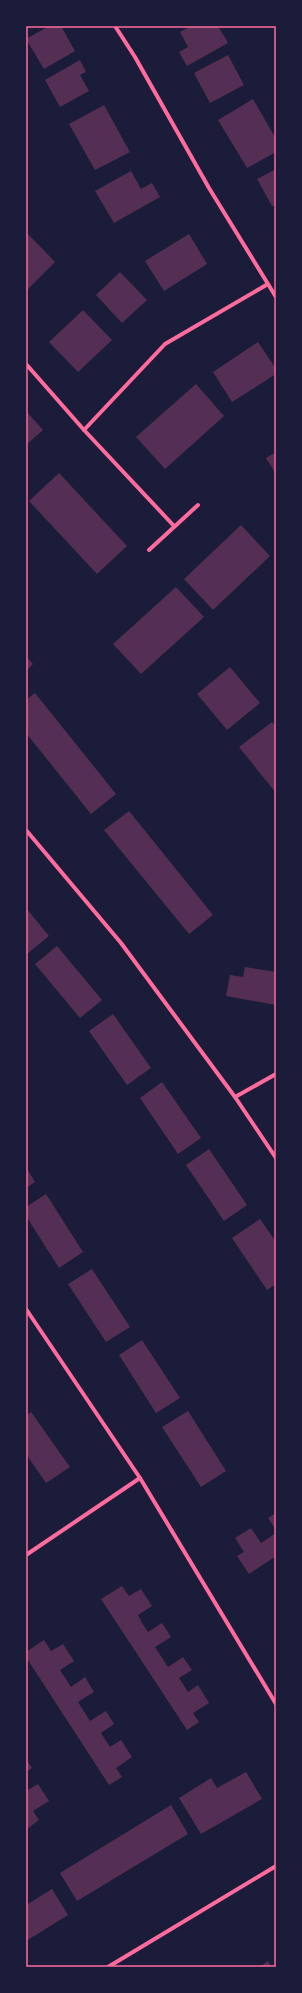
<svg xmlns="http://www.w3.org/2000/svg" width="302" height="1993" font-family="Barlow,sans-serif">
<style>
.building{fill:#542f53}
.lines{fill:none;stroke-linecap:round;stroke-linejoin:round}
.minor{stroke:#ff6b9d;stroke-width:4}
.neatline{fill:none;stroke:#ff6b9d;stroke-width:1.5}
</style>
<rect width="100%" height="100%" fill="#1b1b3a"/>
<g class="building">
<polygon points="49,26 61,26 75,51 44,69 26,39"/>
<polygon points="191,26 218,26 228,43 187,66 179,52 188,47 180,32"/>
<polygon points="228,55 244,85 210,103 194,73"/>
<polygon points="80,60 86,72 80,75 89,91 60,107 45,80"/>
<polygon points="253,99 276,139 276,152 247,168 218,120"/>
<polygon points="104,105 130,152 95,170 69,124"/>
<polygon points="276,169 276,205 272,206 257,179"/>
<polygon points="131,171 141,189 152,183 160,197 114,223 95,191"/>
<polygon points="26,232 55,262 26,291"/>
<polygon points="189,234 207,264 164,291 145,261"/>
<polygon points="120,272 147,300 122,323 96,295"/>
<polygon points="83,310 112,340 78,372 49,342"/>
<polygon points="258,342 276,369 276,374 232,402 213,372"/>
<polygon points="196,384 224,416 165,469 136,437"/>
<polygon points="26,411 43,430 26,445"/>
<polygon points="276,452 276,474 266,458"/>
<polygon points="59,473 127,546 97,574 29,501"/>
<polygon points="241,525 270,556 213,610 184,579"/>
<polygon points="176,587 204,617 141,674 113,644"/>
<polygon points="26,656 33,664 26,671"/>
<polygon points="230,667 260,703 227,730 197,694"/>
<polygon points="35,693 116,794 91,814 26,733 26,700"/>
<polygon points="272,722 276,727 276,793 239,747"/>
<polygon points="129,811 213,915 189,934 104,830"/>
<polygon points="26,908 49,936 27,954 26,953"/>
<polygon points="57,946 102,1000 80,1018 35,964"/>
<polygon points="245,967 276,972 276,1005 226,996 230,975 243,977"/>
<polygon points="113,1014 151,1068 127,1085 89,1031"/>
<polygon points="162,1082 201,1138 178,1154 140,1098"/>
<polygon points="209,1149 247,1205 224,1221 186,1165"/>
<polygon points="26,1167 35,1182 26,1188"/>
<polygon points="46,1194 83,1252 59,1268 26,1216 26,1207"/>
<polygon points="260,1219 276,1242 276,1284 267,1290 232,1238"/>
<polygon points="92,1269 130,1327 106,1342 68,1284"/>
<polygon points="142,1340 180,1398 156,1413 119,1355"/>
<polygon points="188,1411 226,1471 201,1487 162,1427"/>
<polygon points="31,1412 70,1467 46,1483 26,1454 26,1416"/>
<polygon points="276,1513 276,1530 268,1518"/>
<polygon points="251,1528 261,1543 276,1533 276,1556 249,1574 237,1556 244,1552 235,1538"/>
<polygon points="122,1586 129,1596 141,1589 152,1606 138,1615 142,1623 148,1632 162,1623 171,1637 155,1647 168,1667 183,1657 192,1670 179,1678 188,1692 198,1685 209,1703 193,1713 199,1722 187,1730 101,1599"/>
<polygon points="44,1640 51,1651 63,1644 74,1661 60,1670 71,1687 85,1677 94,1692 78,1702 90,1721 106,1711 114,1724 101,1733 110,1747 121,1740 132,1757 116,1768 122,1777 109,1785 26,1657 26,1652"/>
<polygon points="26,1759 32,1768 26,1772"/>
<polygon points="246,1772 262,1799 201,1834 179,1798 211,1778 217,1788"/>
<polygon points="38,1784 49,1801 33,1811 39,1820 27,1829 26,1788 28,1790"/>
<polygon points="171,1805 188,1834 77,1901 60,1873"/>
<polygon points="52,1889 68,1915 26,1941 26,1905"/>
<polygon points="268,1961 271,1967 259,1967"/>
</g>
<g class="lines">
<g class="minor">
<polyline points="115,26 135,57 209,188 276,297"/>
<polyline points="26,364 84,430 165,344 268,284"/>
<polyline points="84,430 174,526"/>
<polyline points="149,550 198,505"/>
<polyline points="26,830 121,943 235,1097 276,1158"/>
<polyline points="235,1097 276,1074"/>
<polyline points="26,1309 140,1478 276,1704"/>
<polyline points="26,1555 140,1478"/>
<polyline points="108,1967 276,1866"/>
</g>
</g>
<rect width="302" height="1993" fill="none" stroke="#1b1b3a" stroke-width="54"/>
<rect x="27" y="27" width="248" height="1939" class="neatline"/>
</svg>
